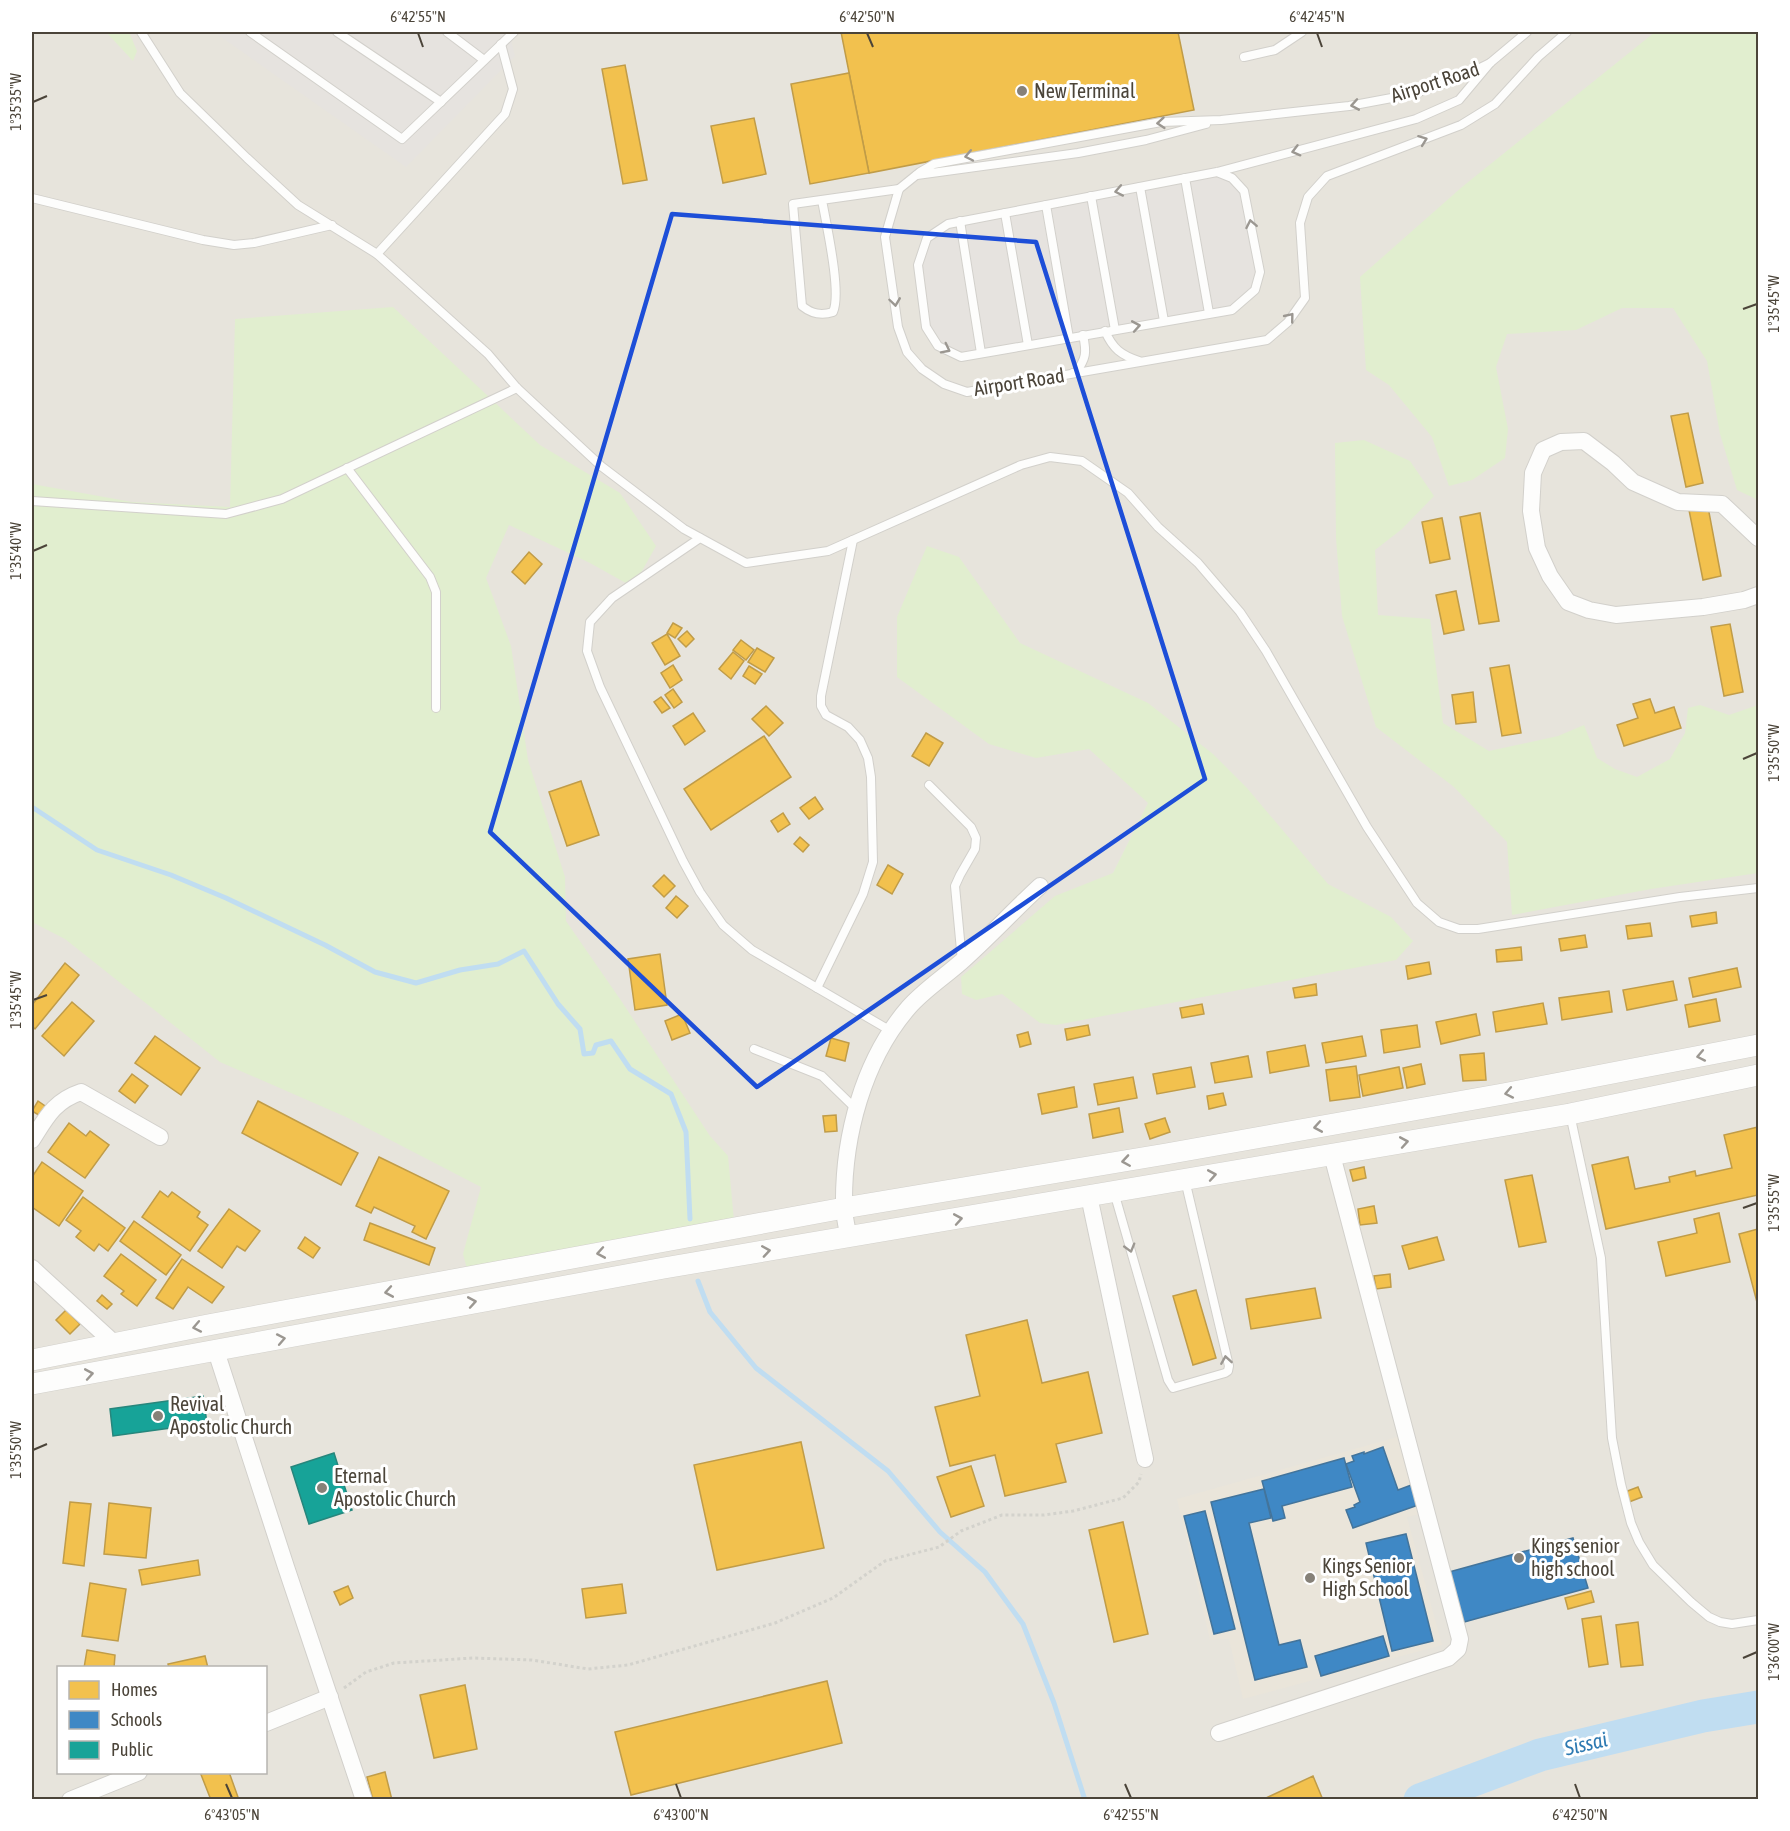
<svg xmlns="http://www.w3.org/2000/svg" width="1790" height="1831" font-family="'Asap Condensed',sans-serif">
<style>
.residential{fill:#e7e4dc;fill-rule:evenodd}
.education{fill:#eae5da}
.green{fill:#e1eecf}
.parking{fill:#e6e3df}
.homes{fill:#f2c14e;stroke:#c09c48;stroke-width:1.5}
.schools{fill:#3f88c5;stroke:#43749b;stroke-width:1.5}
.public{fill:#17a398;stroke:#27867c;stroke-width:1.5}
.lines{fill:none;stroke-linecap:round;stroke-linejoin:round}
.stream{stroke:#c0ddf1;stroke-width:5}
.river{stroke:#c0ddf1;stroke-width:33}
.service-casing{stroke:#d2d0cb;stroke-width:10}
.minor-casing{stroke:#d2d0cb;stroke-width:18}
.tertiary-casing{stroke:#d2d0cb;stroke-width:22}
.path{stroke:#d3d2cc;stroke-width:3;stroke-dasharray:3 3;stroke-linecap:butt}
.service{stroke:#fdfdfc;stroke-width:8}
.minor{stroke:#fdfdfc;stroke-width:16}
.tertiary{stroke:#fdfdfc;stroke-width:21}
.oneway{stroke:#9b9791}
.marked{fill:none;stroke:#1d4ed8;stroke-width:4.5;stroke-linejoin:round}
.ticks{fill:none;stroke:#4b4439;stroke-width:2}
.poi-dot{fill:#868178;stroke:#fff;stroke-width:2}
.labels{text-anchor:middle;stroke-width:6;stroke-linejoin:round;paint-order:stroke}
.street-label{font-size:20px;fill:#4b4439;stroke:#fff}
.poi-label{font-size:20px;fill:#4b4439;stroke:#fff;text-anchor:start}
.water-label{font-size:21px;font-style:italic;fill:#2e7ab2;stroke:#fff}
.neatline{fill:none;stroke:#4b4439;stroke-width:2}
.ticks-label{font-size:15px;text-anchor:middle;fill:#4b4439}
</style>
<rect width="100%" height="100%" fill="#f4f2ee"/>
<path class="residential" d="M32 32H1758V1799L32 1800ZM58 1668H266V1772H58Z"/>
<polygon class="education" points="1404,1435 1425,1513 1407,1517 1442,1645 1243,1699 1229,1639 1210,1640 1177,1499"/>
<g class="green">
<polygon points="106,32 129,32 137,51 133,61"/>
<polygon points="1655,32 1758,32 1758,500 1737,490 1720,434 1707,361 1673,308 1622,308 1576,330 1507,334 1496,367 1508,429 1505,458 1472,480 1449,486 1432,437 1389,385 1366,370 1360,277 1462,187"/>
<polygon points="393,307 540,445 620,493 656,546 633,587 590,563 509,525 486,578 511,646 528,760 565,877 566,921 622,1002 710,1136 728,1156 734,1221 467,1269 463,1254 481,1187 346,1117 220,1062 65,939 32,922 32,484 132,502 230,507 235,319"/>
<polygon points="1364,440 1410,461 1434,496 1402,529 1375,550 1378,615 1430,619 1443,723 1489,751 1558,736 1584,725 1597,758 1615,769 1637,777 1670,759 1685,733 1688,708 1700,705 1729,715 1758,705 1758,873 1651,889 1512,915 1507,842 1454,787 1376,727 1342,616 1336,538 1335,443"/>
<polygon points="927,546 959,557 1020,643 1148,703 1213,754 1247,788 1328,884 1391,917 1413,941 1396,960 1056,1025 1040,1023 1002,994 976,1000 962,994 961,977 1055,896 1113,873 1148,803 1089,749 1036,758 989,744 897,677 897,617"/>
</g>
<g class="parking">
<polygon points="214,32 509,32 515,56 406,167"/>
<polygon points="1217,172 1244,191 1260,272 1255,290 1232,310 961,357 938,346 926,327 918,265 925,243 948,224"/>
</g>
<g class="homes">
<polygon points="841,32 1178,32 1194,110 869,173"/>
<polygon points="625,65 647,180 623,184 602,69"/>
<polygon points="849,73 869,173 810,184 791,84"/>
<polygon points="754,118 766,174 723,183 711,126"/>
<polygon points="1688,413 1703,483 1686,487 1671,416"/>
<polygon points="1708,507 1721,576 1703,580 1689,510"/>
<polygon points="1480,513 1499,621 1479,624 1460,517"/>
<polygon points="1442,518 1450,559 1430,563 1422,522"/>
<polygon points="529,552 542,564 525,584 512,572"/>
<polygon points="1456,591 1464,630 1444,634 1436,595"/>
<polygon points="673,623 682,628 675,638 667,633"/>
<polygon points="1730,624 1743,692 1724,696 1711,627"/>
<polygon points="687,631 694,639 686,647 678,639"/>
<polygon points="667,634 680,656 665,665 652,643"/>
<polygon points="741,640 754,650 746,660 733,650"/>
<polygon points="757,648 774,658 765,672 748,662"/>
<polygon points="733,652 744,661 731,679 719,669"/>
<polygon points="673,665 682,680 670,688 661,673"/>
<polygon points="1509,665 1521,733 1502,736 1490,668"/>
<polygon points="749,666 762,674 755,684 743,676"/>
<polygon points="673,689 682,702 674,708 665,695"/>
<polygon points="1473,692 1476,722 1456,724 1452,695"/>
<polygon points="661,697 670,708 662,713 654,702"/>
<polygon points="1650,699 1655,713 1674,707 1681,728 1624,746 1617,725 1638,718 1633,704"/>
<polygon points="766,706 783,723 769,736 752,719"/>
<polygon points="693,713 705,731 685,745 673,726"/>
<polygon points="926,733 943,743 929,766 912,756"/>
<polygon points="764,736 791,777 711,830 684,789"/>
<polygon points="581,781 599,835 567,846 549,792"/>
<polygon points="815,797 823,809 809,819 800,808"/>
<polygon points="783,813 790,824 778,832 771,821"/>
<polygon points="800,837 809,845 803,852 794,844"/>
<polygon points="888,865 903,874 892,894 877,885"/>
<polygon points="664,875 675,886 664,897 653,886"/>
<polygon points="676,896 688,906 677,918 666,908"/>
<polygon points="1716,912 1717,923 1692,927 1690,916"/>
<polygon points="1650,923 1652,936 1628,939 1626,926"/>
<polygon points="1585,935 1587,947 1561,951 1559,939"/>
<polygon points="1521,947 1522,960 1497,962 1496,950"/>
<polygon points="660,954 667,1005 635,1010 628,959"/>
<polygon points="1429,962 1431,974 1408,979 1406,966"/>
<polygon points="65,963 79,975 35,1029 32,1026 32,1005"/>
<polygon points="1737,968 1741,987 1693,997 1689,978"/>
<polygon points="1673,981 1677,1000 1627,1010 1623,990"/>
<polygon points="1316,984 1317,995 1295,998 1293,988"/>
<polygon points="1609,991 1612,1012 1562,1020 1559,998"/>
<polygon points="1716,999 1720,1021 1689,1027 1685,1005"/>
<polygon points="72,1002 94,1021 64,1056 42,1036"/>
<polygon points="1543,1003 1547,1024 1496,1032 1493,1012"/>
<polygon points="1202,1004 1204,1014 1182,1018 1180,1008"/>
<polygon points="682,1014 690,1033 672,1040 665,1021"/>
<polygon points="1476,1014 1480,1035 1441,1044 1436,1022"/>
<polygon points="1088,1025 1090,1035 1067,1040 1065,1029"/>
<polygon points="1417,1025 1420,1047 1384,1053 1381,1030"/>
<polygon points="1028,1032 1031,1044 1020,1047 1017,1035"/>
<polygon points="155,1036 200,1068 181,1095 135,1063"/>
<polygon points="1362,1036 1366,1056 1326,1063 1322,1043"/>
<polygon points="831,1038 849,1043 845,1061 826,1056"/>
<polygon points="1305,1045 1309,1066 1270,1073 1267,1052"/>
<polygon points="1484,1053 1486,1080 1463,1081 1460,1055"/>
<polygon points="1248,1056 1252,1077 1215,1083 1211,1063"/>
<polygon points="1421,1064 1425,1084 1407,1088 1403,1068"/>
<polygon points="1356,1066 1360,1097 1330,1101 1326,1070"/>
<polygon points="1191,1067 1195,1087 1157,1094 1153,1074"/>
<polygon points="1399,1067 1403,1088 1363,1096 1359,1075"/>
<polygon points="132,1074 148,1086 135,1103 119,1091"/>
<polygon points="1133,1077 1137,1098 1098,1105 1094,1084"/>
<polygon points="1074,1087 1077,1107 1042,1114 1038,1094"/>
<polygon points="1223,1093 1226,1105 1209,1109 1207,1096"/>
<polygon points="38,1101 48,1108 42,1117 32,1111"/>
<polygon points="258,1101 358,1153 341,1185 242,1133"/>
<polygon points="1119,1108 1123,1132 1093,1138 1089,1114"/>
<polygon points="836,1115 837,1131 825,1132 823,1116"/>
<polygon points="1165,1118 1170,1132 1150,1139 1145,1124"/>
<polygon points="69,1123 86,1136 90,1131 109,1145 85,1178 48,1152"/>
<polygon points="1758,1127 1758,1195 1606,1229 1592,1165 1628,1157 1635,1189 1670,1182 1669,1177 1695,1171 1696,1176 1732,1168 1724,1135"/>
<polygon points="379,1157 449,1191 426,1239 412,1232 415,1226 374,1207 371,1213 356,1206"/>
<polygon points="42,1162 83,1191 59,1226 32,1207 32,1177"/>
<polygon points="1364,1167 1366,1178 1353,1181 1350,1170"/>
<polygon points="1532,1175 1546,1242 1519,1247 1505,1180"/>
<polygon points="160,1191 168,1197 172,1192 200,1212 197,1217 208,1225 190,1251 142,1217"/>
<polygon points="83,1197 125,1228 108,1251 99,1244 94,1251 76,1237 81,1231 66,1220"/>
<polygon points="1374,1206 1377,1223 1360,1225 1358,1209"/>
<polygon points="229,1209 260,1231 245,1251 237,1246 222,1268 198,1251"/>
<polygon points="1719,1213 1730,1262 1666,1276 1658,1242 1697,1233 1694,1219"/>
<polygon points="134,1221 181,1255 166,1275 120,1241"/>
<polygon points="370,1223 435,1248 429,1265 364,1240"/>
<polygon points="1758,1229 1758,1306 1739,1234"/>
<polygon points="305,1237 320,1248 313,1258 298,1248"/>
<polygon points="1437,1237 1444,1260 1409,1269 1402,1246"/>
<polygon points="121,1254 156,1280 137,1306 121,1294 124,1291 104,1276"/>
<polygon points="182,1259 224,1287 212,1303 188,1287 173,1309 156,1298"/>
<polygon points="1390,1274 1391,1287 1376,1289 1374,1276"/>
<polygon points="1315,1288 1321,1318 1251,1329 1246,1299"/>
<polygon points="1196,1290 1216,1358 1193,1365 1173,1296"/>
<polygon points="102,1295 112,1304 107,1309 97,1301"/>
<polygon points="66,1310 80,1324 70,1334 56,1320"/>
<polygon points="1027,1320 1042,1383 1088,1372 1102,1433 1056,1444 1066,1482 1005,1496 995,1455 950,1466 935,1407 980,1396 966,1335"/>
<polygon points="801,1442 824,1548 717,1570 694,1465"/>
<polygon points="971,1466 984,1506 951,1517 937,1477"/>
<polygon points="1638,1487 1642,1497 1629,1502 1625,1492"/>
<polygon points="70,1502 91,1504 84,1566 63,1563"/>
<polygon points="109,1503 151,1508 146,1558 104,1554"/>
<polygon points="1123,1522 1148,1634 1114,1642 1089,1530"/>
<polygon points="198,1560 200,1575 142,1585 139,1570"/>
<polygon points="90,1583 126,1589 118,1641 82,1636"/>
<polygon points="622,1584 626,1613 586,1618 582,1589"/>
<polygon points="348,1586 353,1598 340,1605 334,1592"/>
<polygon points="1591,1591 1594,1602 1568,1609 1565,1598"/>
<polygon points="1601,1616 1608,1664 1589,1667 1582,1619"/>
<polygon points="1638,1622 1643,1665 1621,1667 1616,1625"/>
<polygon points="87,1650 115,1655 114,1668 84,1668"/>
<polygon points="205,1656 208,1668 169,1668 168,1664"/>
<polygon points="827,1681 842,1743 631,1795 615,1732"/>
<polygon points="465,1685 477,1749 434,1758 420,1695"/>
<polygon points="200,1772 229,1772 239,1800 211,1800"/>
<polygon points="385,1772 392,1800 373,1800 367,1777"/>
<polygon points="1313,1776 1323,1800 1266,1800 1266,1798"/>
</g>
<g class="schools">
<polygon points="1383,1447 1398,1490 1414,1484 1421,1504 1353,1528 1346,1510 1355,1507 1354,1505 1360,1502 1346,1464 1354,1461 1352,1456 1364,1452 1364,1454"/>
<polygon points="1344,1458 1352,1487 1282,1506 1285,1518 1273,1521 1262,1481"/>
<polygon points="1264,1489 1271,1518 1249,1523 1279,1645 1300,1640 1307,1667 1255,1680 1211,1502"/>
<polygon points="1205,1511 1235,1629 1214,1634 1184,1516"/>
<polygon points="1406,1534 1433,1641 1392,1651 1366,1543"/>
<polygon points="1573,1538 1588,1588 1464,1622 1449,1572"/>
<polygon points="1383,1636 1389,1656 1321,1676 1315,1656"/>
</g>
<g class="public">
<polygon points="203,1396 207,1423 113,1436 110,1409"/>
<polygon points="334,1453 352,1510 309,1524 291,1467"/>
</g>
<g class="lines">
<g class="stream">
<polyline points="32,807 97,850 171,875 226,898 325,945 375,972 416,983 460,970 498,964 524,951 558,1004 580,1029 584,1054 593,1053 596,1045 611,1041 630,1069 671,1094 686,1132 690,1219"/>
<polyline points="698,1281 710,1312 756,1368 888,1471 940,1532 985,1572 1023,1624 1054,1703 1085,1800"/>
</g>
<polyline class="river" points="1420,1800 1540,1755 1703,1716 1758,1707"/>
<g class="service-casing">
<g id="service">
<polyline points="141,32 180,93 247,158 298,205 377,254 488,354 517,388 601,466 684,529 746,563 828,551 1021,465 1050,457 1082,461 1128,493 1158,527 1198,563 1240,612 1266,651 1367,827 1417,903 1439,922 1459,929 1478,929 1680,897 1758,888"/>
<polyline points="250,32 402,139 514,32"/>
<polyline points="337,32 441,102"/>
<polyline points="447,32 484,60"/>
<polyline points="1244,57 1275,50 1302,32"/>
<polyline points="1490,63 1457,79 1413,94 1349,106 1221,120 1161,122 934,164 920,172 899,189 885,237 898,327 907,352 922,369 944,384 967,392 1267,340 1288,322 1305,298 1300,223 1308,197 1327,176 1461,125 1495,104 1538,57 1567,32"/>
<polyline points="1217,172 1232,178 1244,191 1260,272 1255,290 1232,310 961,357 938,346 926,327 918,265 927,238 948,224 1217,172 1416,119 1459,100 1490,63 1527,32"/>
<polyline points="917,175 1078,153 1146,140 1206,124"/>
<polyline points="1185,178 1209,313"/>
<polyline points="1140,187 1164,321"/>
<polyline points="1091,196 1115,330"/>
<polyline points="32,198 203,240 234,245 254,243 332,225"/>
<path d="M822 200C826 223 842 293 833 312 821 316 812 314 802 306L793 204 899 189"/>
<polyline points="1046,205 1069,338"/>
<polyline points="1005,213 1028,345"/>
<polyline points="960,221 981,353"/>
<polyline points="377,254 505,114 513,89 501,44"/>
<path d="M1105 331C1113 349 1121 355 1139 361"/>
<path d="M1073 373H1076C1086 358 1087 353 1083 335"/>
<polyline points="347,468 430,577 436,592 436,708"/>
<polyline points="32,501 226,514 282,499 517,388"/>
<polyline points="700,538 612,598 590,622 587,651 600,687 683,861 700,892 723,925 752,950 891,1031"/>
<polyline points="929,785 971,827 976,838 975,849 960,875 955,886 962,961"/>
<polyline points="817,988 863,894 873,862 871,777 868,758 860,740 848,727 826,715 821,706 821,696 853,540"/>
<polyline points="754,1049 822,1076 856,1109"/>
<polyline points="1570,1114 1601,1258 1612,1438 1621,1484 1631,1523 1639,1542 1653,1565 1691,1602 1709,1617 1720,1622 1732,1624 1758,1620"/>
<polyline points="1114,1192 1168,1380 1173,1388 1225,1373 1228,1371 1229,1366 1185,1180"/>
</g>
</g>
<g class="minor-casing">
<g id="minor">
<polyline points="1758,538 1722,504 1678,502 1633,482 1613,463 1584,441 1561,442 1543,450 1533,473 1531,511 1537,548 1550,576 1568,602 1589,610 1616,615 1703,607 1744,600 1758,595"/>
<path d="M32 1140C46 1118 54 1101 81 1092L160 1137"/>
<polyline points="1089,1196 1145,1459"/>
<path d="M849 1238C847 1228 844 1217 844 1206 843 1137 863 1060 909 1007 924 990 944 977 961 962 988 938 1013 911 1040 886"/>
<polyline points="32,1268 115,1344"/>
<polyline points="216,1351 286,1567 364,1800"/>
<polyline points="266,1723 330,1697"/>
<polyline points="1219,1733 1448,1658 1458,1649 1460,1639 1332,1155"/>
<polyline points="70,1800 139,1772"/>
</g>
</g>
<g class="tertiary-casing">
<g id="tertiary">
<polyline points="32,1360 208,1325 844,1208 1166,1154 1503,1094 1758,1045"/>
<polyline points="32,1384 664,1268 1570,1114 1758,1075"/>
</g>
</g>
<polyline class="path" points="344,1688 366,1672 394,1663 473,1658 532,1660 588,1669 628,1665 775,1623 833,1598 885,1561 939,1547 961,1531 1002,1515 1044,1515 1073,1511 1123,1498 1139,1482 1141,1474"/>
<use href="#service" class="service"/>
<use href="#minor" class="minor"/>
<use href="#tertiary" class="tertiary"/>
</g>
<defs><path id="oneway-chevron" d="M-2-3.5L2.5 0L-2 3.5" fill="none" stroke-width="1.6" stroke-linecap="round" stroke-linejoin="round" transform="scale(1.5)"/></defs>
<g class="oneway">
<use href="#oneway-chevron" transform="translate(1355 105) rotate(170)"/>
<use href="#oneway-chevron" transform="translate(1161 123) rotate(175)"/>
<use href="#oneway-chevron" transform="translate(1423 140) rotate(-21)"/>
<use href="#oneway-chevron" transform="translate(1296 151) rotate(165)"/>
<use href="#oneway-chevron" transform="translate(969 156) rotate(168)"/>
<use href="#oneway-chevron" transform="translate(1119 191) rotate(169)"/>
<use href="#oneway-chevron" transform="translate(1251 224) rotate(-101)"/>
<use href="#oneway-chevron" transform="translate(895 302) rotate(82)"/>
<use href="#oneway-chevron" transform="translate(1290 317) rotate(-51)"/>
<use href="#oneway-chevron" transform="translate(1136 326) rotate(-10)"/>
<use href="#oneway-chevron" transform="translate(946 349) rotate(27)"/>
<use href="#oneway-chevron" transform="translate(1701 1056) rotate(169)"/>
<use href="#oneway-chevron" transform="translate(1509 1093) rotate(169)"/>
<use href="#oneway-chevron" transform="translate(1318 1127) rotate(170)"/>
<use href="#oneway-chevron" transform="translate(1404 1142) rotate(-10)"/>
<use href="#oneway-chevron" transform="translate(1126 1161) rotate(171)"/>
<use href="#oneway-chevron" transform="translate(1212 1175) rotate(-10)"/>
<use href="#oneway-chevron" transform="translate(958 1219) rotate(-10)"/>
<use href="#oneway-chevron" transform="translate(1130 1248) rotate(74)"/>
<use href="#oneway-chevron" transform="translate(766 1251) rotate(-9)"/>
<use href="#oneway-chevron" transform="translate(601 1253) rotate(170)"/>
<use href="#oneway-chevron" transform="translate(389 1292) rotate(170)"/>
<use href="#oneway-chevron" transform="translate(472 1302) rotate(-10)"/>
<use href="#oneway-chevron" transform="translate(197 1327) rotate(169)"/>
<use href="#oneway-chevron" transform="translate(281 1339) rotate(-11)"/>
<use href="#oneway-chevron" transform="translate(1226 1360) rotate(-99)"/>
<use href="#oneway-chevron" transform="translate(89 1374) rotate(-10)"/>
</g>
<path class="marked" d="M672 214 1036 242 1205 779 757 1087 490 832Z"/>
<path class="ticks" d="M418 33 423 47M867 33 873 47M1317 33 1322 47M33 102 47 96M1743 309 1757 304M33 551 47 545M1743 759 1757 753M33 1000 47 995M1743 1208 1757 1203M33 1450 47 1444M1743 1658 1757 1652M226 1784 232 1798M676 1784 681 1798M1125 1784 1131 1798M1575 1784 1580 1798"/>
<g class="poi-dot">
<circle cx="1022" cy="91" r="6"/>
<circle cx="158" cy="1416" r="6"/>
<circle cx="322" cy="1488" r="6"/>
<circle cx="1519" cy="1558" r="6"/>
<circle cx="1310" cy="1578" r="6"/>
</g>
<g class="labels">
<g class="street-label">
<text transform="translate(1435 82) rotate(-18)" y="7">Airport Road</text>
<text transform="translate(1019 382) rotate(-9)" y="7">Airport Road</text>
</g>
<g class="poi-label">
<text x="1034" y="98">New Terminal</text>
<text x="170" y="1411">Revival<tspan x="170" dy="23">Apostolic Church</tspan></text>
<text x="334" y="1483">Eternal<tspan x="334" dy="23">Apostolic Church</tspan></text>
<text x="1531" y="1553">Kings senior<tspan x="1531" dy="23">high school</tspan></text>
<text x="1322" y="1573">Kings Senior<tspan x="1322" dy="23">High School</tspan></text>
</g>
<g class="water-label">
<text transform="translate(1586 1744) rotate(-13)" y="7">Sissai</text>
</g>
</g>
<rect width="1790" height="1831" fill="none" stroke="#ffffff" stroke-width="66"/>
<rect x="57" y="1666" width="210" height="108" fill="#ffffff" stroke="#b7b4b0" stroke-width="1.5"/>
<rect x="69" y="1681" width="30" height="18" fill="#f2c14e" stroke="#b7b4b0" stroke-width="1.5"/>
<text x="111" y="1696" font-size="18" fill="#4b4439">Homes</text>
<rect x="69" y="1711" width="30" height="18" fill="#3f88c5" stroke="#b7b4b0" stroke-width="1.5"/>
<text x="111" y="1726" font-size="18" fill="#4b4439">Schools</text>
<rect x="69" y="1741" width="30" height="18" fill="#17a398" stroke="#b7b4b0" stroke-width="1.5"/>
<text x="111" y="1756" font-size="18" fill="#4b4439">Public</text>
<rect x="33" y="33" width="1724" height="1765" class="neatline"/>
<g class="ticks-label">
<text x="418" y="22">6°42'55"N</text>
<text x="867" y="22">6°42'50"N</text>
<text x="1317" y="22">6°42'45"N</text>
<text transform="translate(16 102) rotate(-90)" y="5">1°35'35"W</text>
<text transform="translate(1774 304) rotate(-90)" y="5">1°35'45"W</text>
<text transform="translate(16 551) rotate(-90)" y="5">1°35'40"W</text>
<text transform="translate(1774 753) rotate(-90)" y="5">1°35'50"W</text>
<text transform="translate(16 1000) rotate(-90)" y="5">1°35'45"W</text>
<text transform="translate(1774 1203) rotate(-90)" y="5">1°35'55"W</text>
<text transform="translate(16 1450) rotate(-90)" y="5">1°35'50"W</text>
<text transform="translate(1774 1652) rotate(-90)" y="5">1°36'00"W</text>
<text x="232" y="1820">6°43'05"N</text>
<text x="681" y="1820">6°43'00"N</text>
<text x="1131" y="1820">6°42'55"N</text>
<text x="1580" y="1820">6°42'50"N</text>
</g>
</svg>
